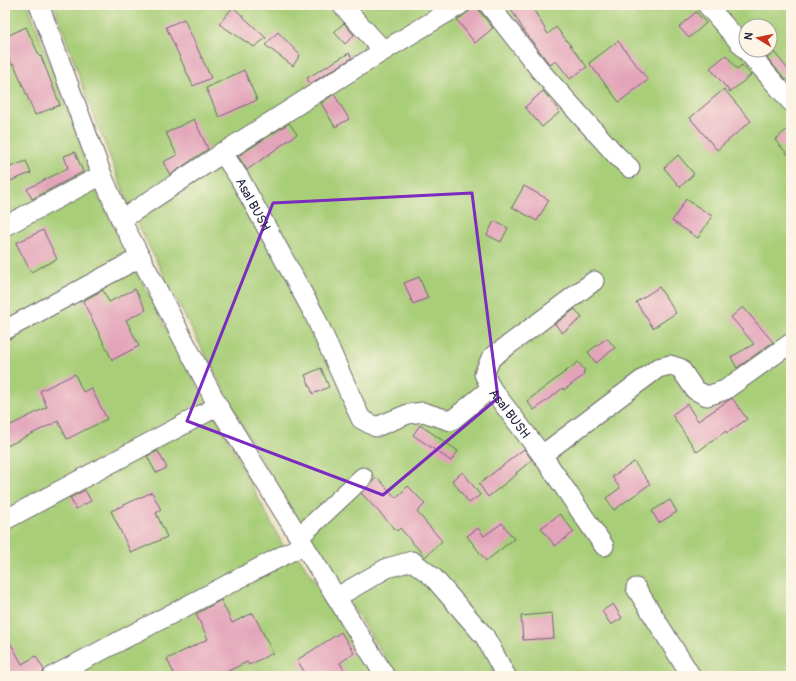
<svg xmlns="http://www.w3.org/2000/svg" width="796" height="681" font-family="Pangolin,sans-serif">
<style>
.green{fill:#a8ce78;stroke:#65785a;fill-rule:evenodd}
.building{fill:#e3a3b9}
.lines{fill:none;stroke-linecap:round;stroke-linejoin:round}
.street-casing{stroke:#69666b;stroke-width:21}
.street{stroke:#fff;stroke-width:19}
.marked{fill:none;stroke:#7b2cbf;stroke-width:3;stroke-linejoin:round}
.labels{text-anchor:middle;stroke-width:4;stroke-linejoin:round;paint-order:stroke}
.street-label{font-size:13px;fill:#22223b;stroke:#fcf5e5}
</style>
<rect width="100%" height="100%" fill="#fcf5e5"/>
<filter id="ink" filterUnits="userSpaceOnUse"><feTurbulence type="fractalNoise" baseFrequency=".025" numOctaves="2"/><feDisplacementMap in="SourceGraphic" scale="8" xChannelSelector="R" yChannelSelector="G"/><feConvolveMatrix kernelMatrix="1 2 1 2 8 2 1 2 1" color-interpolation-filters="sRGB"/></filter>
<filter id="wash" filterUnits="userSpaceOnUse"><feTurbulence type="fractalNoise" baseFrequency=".012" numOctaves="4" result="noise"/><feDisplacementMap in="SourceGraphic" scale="16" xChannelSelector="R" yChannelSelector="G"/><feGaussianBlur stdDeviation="0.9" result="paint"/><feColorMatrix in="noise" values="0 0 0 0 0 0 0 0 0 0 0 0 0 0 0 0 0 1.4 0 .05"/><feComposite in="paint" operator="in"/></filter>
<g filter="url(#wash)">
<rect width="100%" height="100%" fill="#eee4c5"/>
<g class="green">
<polygon points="5,5 28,5 91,174 96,191 179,354 215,415 290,559 297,554 374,676 5,676"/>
<path d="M54 5H791V676H397L307 537 253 445 169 286 129 206 85 92ZM746 26H770V50H746Z"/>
</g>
<g id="blocks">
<g class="building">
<polygon points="471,5 478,5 480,12 493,28 475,43 457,20 469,11"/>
<polygon points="509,5 531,5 548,34 556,27 587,67 570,79 556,61 550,65 522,28"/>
<polygon points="233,7 266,38 254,47 219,24"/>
<polygon points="696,12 706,23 689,38 679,27"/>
<polygon points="184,19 211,78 193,86 166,27"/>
<polygon points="344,23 354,35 345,44 334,32"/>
<polygon points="26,27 40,57 41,56 60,105 35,115 14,64 12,65 5,50 5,37"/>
<polygon points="278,32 300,55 293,66 265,45"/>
<polygon points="618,41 648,80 619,102 589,63"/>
<polygon points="774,52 791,73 791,76 786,80 767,58"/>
<polygon points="349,53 352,58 310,84 307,78"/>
<polygon points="726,55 737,69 742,65 751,75 730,92 710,68"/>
<polygon points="244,70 257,100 219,117 206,88"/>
<polygon points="724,89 751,121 717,150 690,118"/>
<polygon points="543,91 560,112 542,127 525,107"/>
<polygon points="334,94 349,119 335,127 321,103"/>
<polygon points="194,119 208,149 170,175 163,162 177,155 166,133"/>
<polygon points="289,123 297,134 247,170 238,156"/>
<polygon points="791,126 791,158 775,140"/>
<polygon points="75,152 83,172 32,199 27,189 68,168 64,156"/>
<polygon points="678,155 694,174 680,187 664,168"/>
<polygon points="26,161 31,173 5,183 5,169"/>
<polygon points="524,186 549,200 537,221 512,207"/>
<polygon points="686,199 712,216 698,238 672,221"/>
<polygon points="494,221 508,228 501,242 487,235"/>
<polygon points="43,230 57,259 31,272 16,243"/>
<polygon points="419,277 428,298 413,304 404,283"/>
<polygon points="659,287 676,313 653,328 636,302"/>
<polygon points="135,289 146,310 126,320 139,346 112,360 83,301 103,290 109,302"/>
<polygon points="743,307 773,342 737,368 731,357 754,344 731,317"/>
<polygon points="575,309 582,318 562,333 555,324"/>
<polygon points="607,338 615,348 596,363 588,352"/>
<polygon points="578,362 585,371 583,372 584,375 564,390 563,388 534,410 527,401"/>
<polygon points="321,368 329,387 313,394 305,375"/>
<polygon points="75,374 83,392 91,388 107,419 67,439 58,421 5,447 5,428 47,407 40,391"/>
<polygon points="732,398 747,419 727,433 726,431 697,452 672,415 687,404 698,421"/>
<polygon points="420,425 458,451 451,461 413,435"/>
<polygon points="524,449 532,460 516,473 517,474 488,497 479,484"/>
<polygon points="158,451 167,468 156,473 147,456"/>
<polygon points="634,462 650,484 614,510 606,498 620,488 612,477"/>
<polygon points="463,472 480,495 469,503 452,480"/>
<polygon points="377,477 396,498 408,486 425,504 417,512 442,541 425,557 400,528 397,531 361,493"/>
<polygon points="85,490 91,501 76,509 70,498"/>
<polygon points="152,492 161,510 156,513 167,537 131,553 111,511"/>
<polygon points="670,500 677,512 659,523 652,511"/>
<polygon points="560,514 574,532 555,546 541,528"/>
<polygon points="502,523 514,539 486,561 467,536 478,528 484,536"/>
<polygon points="221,600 232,623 253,613 273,653 249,665 247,662 218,676 175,676 167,659 208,639 196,614"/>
<polygon points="613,604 622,618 611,625 602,611"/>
<polygon points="552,613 554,638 523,640 521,616"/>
<polygon points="341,632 354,653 340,663 348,676 307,676 297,660"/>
<polygon points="5,633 22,664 36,656 44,670 42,676 5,676"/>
</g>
</g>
</g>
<g filter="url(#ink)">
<use href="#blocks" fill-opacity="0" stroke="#69666b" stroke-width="1"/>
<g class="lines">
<g class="street-casing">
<g id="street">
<polyline points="39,5 102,175 121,220 218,406 385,676"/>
<polyline points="342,5 383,50"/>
<polyline points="489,5 544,75 616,155 630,168"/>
<polyline points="707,5 791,102"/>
<path id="s1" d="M222 152 240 179 314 314 361 419 376 427 408 414 423 412 451 421 491 388 542 455 658 368 670 365 680 368 695 390 707 396 725 390 791 343"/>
<path d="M121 220C232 146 344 73 460 5"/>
<polyline points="5,226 102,175"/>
<polyline points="5,330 141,257"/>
<polyline points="491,388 484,374 491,358 594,281"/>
<polyline points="542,455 604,546"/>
<polyline points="5,520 218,406"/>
<polyline points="299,537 363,477"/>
<polyline points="636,588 691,676"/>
<polyline points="337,597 387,568 412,561 433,577 485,637 506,676"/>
<polyline points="53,676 303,545"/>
</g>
</g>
<use href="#street" class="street"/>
</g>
</g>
<path class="marked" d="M472 193 498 398 383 495 187 421 273 203Z"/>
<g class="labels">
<g class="street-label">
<text dy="5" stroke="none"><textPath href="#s1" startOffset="61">Asal BUSH</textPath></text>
<text dy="5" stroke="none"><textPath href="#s1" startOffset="481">Asal BUSH</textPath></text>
</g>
</g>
<rect width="796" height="681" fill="none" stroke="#fcf5e5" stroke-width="20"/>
<g transform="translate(758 38) rotate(280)"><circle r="19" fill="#fcf5e5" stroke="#a5a1a1"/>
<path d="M0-3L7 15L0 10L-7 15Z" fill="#c8321e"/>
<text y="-6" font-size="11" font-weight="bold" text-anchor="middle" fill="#22223b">N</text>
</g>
</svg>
